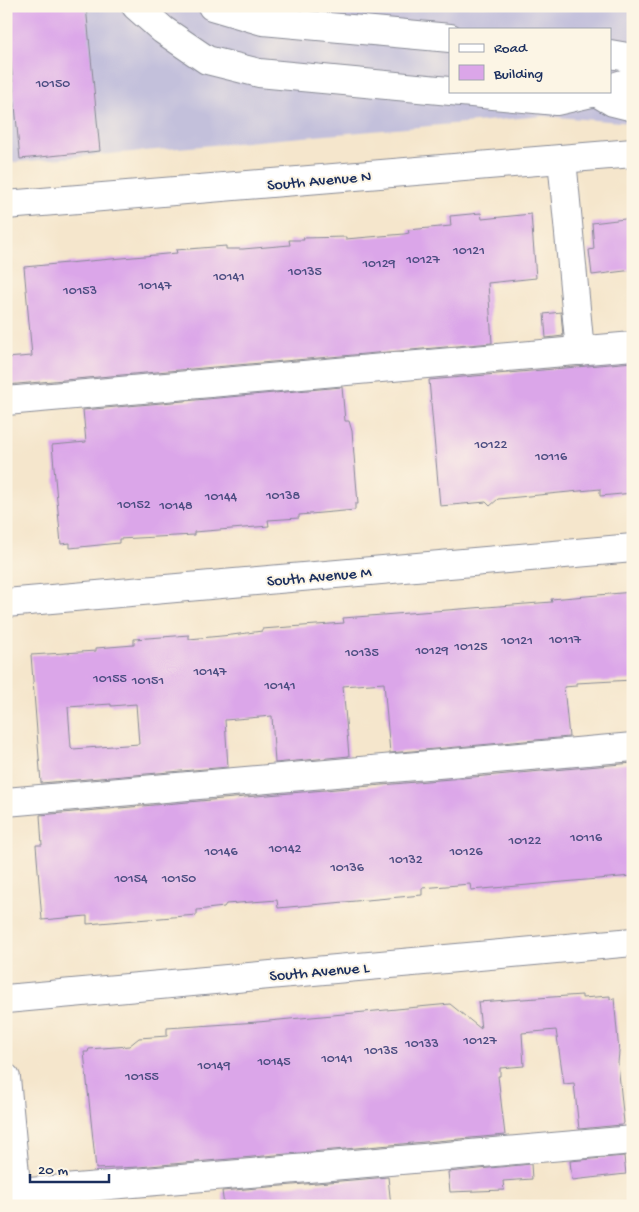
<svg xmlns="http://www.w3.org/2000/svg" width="639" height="1212" font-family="'Gochi Hand',sans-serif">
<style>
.industrial{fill:#c3c0db;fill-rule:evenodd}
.building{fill:#dba6e9;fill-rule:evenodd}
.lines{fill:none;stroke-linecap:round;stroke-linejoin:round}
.minor-casing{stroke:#888a95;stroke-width:30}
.minor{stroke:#fff;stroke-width:28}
.labels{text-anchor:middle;stroke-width:4;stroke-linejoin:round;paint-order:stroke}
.number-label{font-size:14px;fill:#4b4d81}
.street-label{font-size:16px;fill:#1b2f5e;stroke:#fcf5e5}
</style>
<rect width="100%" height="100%" fill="#fcf5e5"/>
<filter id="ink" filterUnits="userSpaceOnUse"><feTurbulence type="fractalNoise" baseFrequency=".02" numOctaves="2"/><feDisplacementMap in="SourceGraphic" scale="10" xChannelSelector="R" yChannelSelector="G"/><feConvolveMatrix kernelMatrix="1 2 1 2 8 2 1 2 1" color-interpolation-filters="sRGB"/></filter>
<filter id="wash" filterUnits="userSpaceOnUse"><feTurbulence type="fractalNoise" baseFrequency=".0096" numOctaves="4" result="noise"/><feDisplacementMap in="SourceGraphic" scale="20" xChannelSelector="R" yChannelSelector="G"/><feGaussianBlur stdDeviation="1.12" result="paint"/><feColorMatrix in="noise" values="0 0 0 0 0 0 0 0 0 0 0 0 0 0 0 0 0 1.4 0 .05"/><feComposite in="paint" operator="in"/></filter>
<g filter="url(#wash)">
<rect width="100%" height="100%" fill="#f5e6cc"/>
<path class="industrial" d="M6 6H633V123L543 116 6 163ZM450 29H610V91H450Z"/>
<g id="blocks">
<g class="building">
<polygon points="34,6 86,6 100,151 20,159 6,9"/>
<polygon points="481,213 482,219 531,214 536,278 488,283 492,343 6,385 6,358 32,356 24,267 177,253 176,250 226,246 226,249 243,249 290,245 289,240 304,240 303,238 346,237 346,239 404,234 409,233 408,230 451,226 450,216"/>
<polygon points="633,218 633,270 592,275 589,250 594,249 592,223"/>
<polygon points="561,312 563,336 546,338 544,314"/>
<polygon points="633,362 633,493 600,496 600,489 498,499 490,506 486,502 440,506 429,380"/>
<polygon points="342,387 345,421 349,421 352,431 358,504 355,504 355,510 299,515 299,518 268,520 269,526 194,532 194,535 119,539 119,543 70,548 70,543 61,544 52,445 86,442 83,410"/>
<path d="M633 592V680L576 683V686L564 687 569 737 390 753 384 683 343 686 349 756 275 763 272 716 225 720 228 767 41 783 31 655 96 651V648L134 645V639L189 635V639L232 635 262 631V629L344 623 343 618 552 602 551 599ZM111 704V706L136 704 139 744 73 749 71 747 68 707Z"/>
<polygon points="633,763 633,847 630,847 632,876 471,890 470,884 422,888 422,895 278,908 277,900 226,904 224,907 197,910 197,915 87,924 87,916 42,920 36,845 42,845 40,815"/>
<polygon points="582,995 582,998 610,996 610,999 614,998 619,1052 618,1063 624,1123 621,1125 579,1129 574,1083 564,1084 556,1030 522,1033 524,1066 500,1068 500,1076 498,1076 505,1135 138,1167 96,1169 84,1052 88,1052 89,1049 129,1046 139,1038 167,1036 167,1028 258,1022 450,1004 481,1029 478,1002"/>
<polygon points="624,1156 626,1174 572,1180 570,1161"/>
<polygon points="531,1164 532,1179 503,1181 504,1190 450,1192 448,1172"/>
<polygon points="388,1177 391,1206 224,1206 222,1191"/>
</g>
</g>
</g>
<g filter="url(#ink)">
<use href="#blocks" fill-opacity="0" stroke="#888a95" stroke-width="1"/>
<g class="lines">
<g class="minor-casing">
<g id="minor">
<polyline points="136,6 163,30 207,60 259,73 556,101 600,91"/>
<polyline points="212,6 263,21 450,38"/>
<polyline points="610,54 633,58"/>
<polyline points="610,88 633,81"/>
<polyline points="596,92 613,102 633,107"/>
<polyline points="562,159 580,351"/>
<polyline points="6,205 633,153"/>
<polyline points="6,401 633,346"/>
<polyline points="6,603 633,548"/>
<polyline points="6,802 633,747"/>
<polyline points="6,999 633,942"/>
<polyline points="6,1078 18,1206"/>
<polyline points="6,1194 633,1140"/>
</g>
</g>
<use href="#minor" class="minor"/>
</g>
</g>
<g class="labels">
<g class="number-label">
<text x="53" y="87">10150</text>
<text x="469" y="254">10121</text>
<text x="423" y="263">10127</text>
<text x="379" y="267">10129</text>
<text x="305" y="275">10135</text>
<text x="229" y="280">10141</text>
<text x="155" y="289">10147</text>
<text x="80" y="294">10153</text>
<text x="491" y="448">10122</text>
<text x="551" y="460">10116</text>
<text x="283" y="499">10138</text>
<text x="221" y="500">10144</text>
<text x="134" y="508">10152</text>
<text x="176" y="509">10148</text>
<text x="565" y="643">10117</text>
<text x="517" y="644">10121</text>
<text x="471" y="650">10125</text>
<text x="432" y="654">10129</text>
<text x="362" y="656">10135</text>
<text x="210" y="675">10147</text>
<text x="110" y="682">10155</text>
<text x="148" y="684">10151</text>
<text x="280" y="689">10141</text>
<text x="586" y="841">10116</text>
<text x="525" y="844">10122</text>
<text x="285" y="852">10142</text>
<text x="221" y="855">10146</text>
<text x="466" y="855">10126</text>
<text x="406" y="863">10132</text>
<text x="347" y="871">10136</text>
<text x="131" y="882">10154</text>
<text x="179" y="882">10150</text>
<text x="480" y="1044">10127</text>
<text x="422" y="1047">10133</text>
<text x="381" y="1054">10135</text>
<text x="337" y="1062">10141</text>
<text x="274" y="1065">10145</text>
<text x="214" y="1069">10149</text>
<text x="142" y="1080">10155</text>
</g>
<g class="street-label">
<text transform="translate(319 179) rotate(-5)" y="6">South Avenue N</text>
<text transform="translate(319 575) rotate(-5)" y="6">South Avenue M</text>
<text transform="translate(319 970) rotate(-5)" y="6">South Avenue L</text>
</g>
</g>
<rect width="639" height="1212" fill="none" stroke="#fcf5e5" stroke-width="25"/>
<rect x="449" y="28" width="162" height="65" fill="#fcf5e5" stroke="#a2a6af"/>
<rect x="459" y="44" width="25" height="8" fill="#ffffff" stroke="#a2a6af"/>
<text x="494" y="52" font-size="15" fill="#1b2f5e">Road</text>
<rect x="459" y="65" width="25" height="15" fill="#dba6e9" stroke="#a2a6af"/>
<text x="494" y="78" font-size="15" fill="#1b2f5e">Building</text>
<path d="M30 1174v8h79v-8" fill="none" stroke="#1b2f5e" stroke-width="2.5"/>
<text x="38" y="1174" font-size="15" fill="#1b2f5e" stroke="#fcf5e5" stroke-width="4" paint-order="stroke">20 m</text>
</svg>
